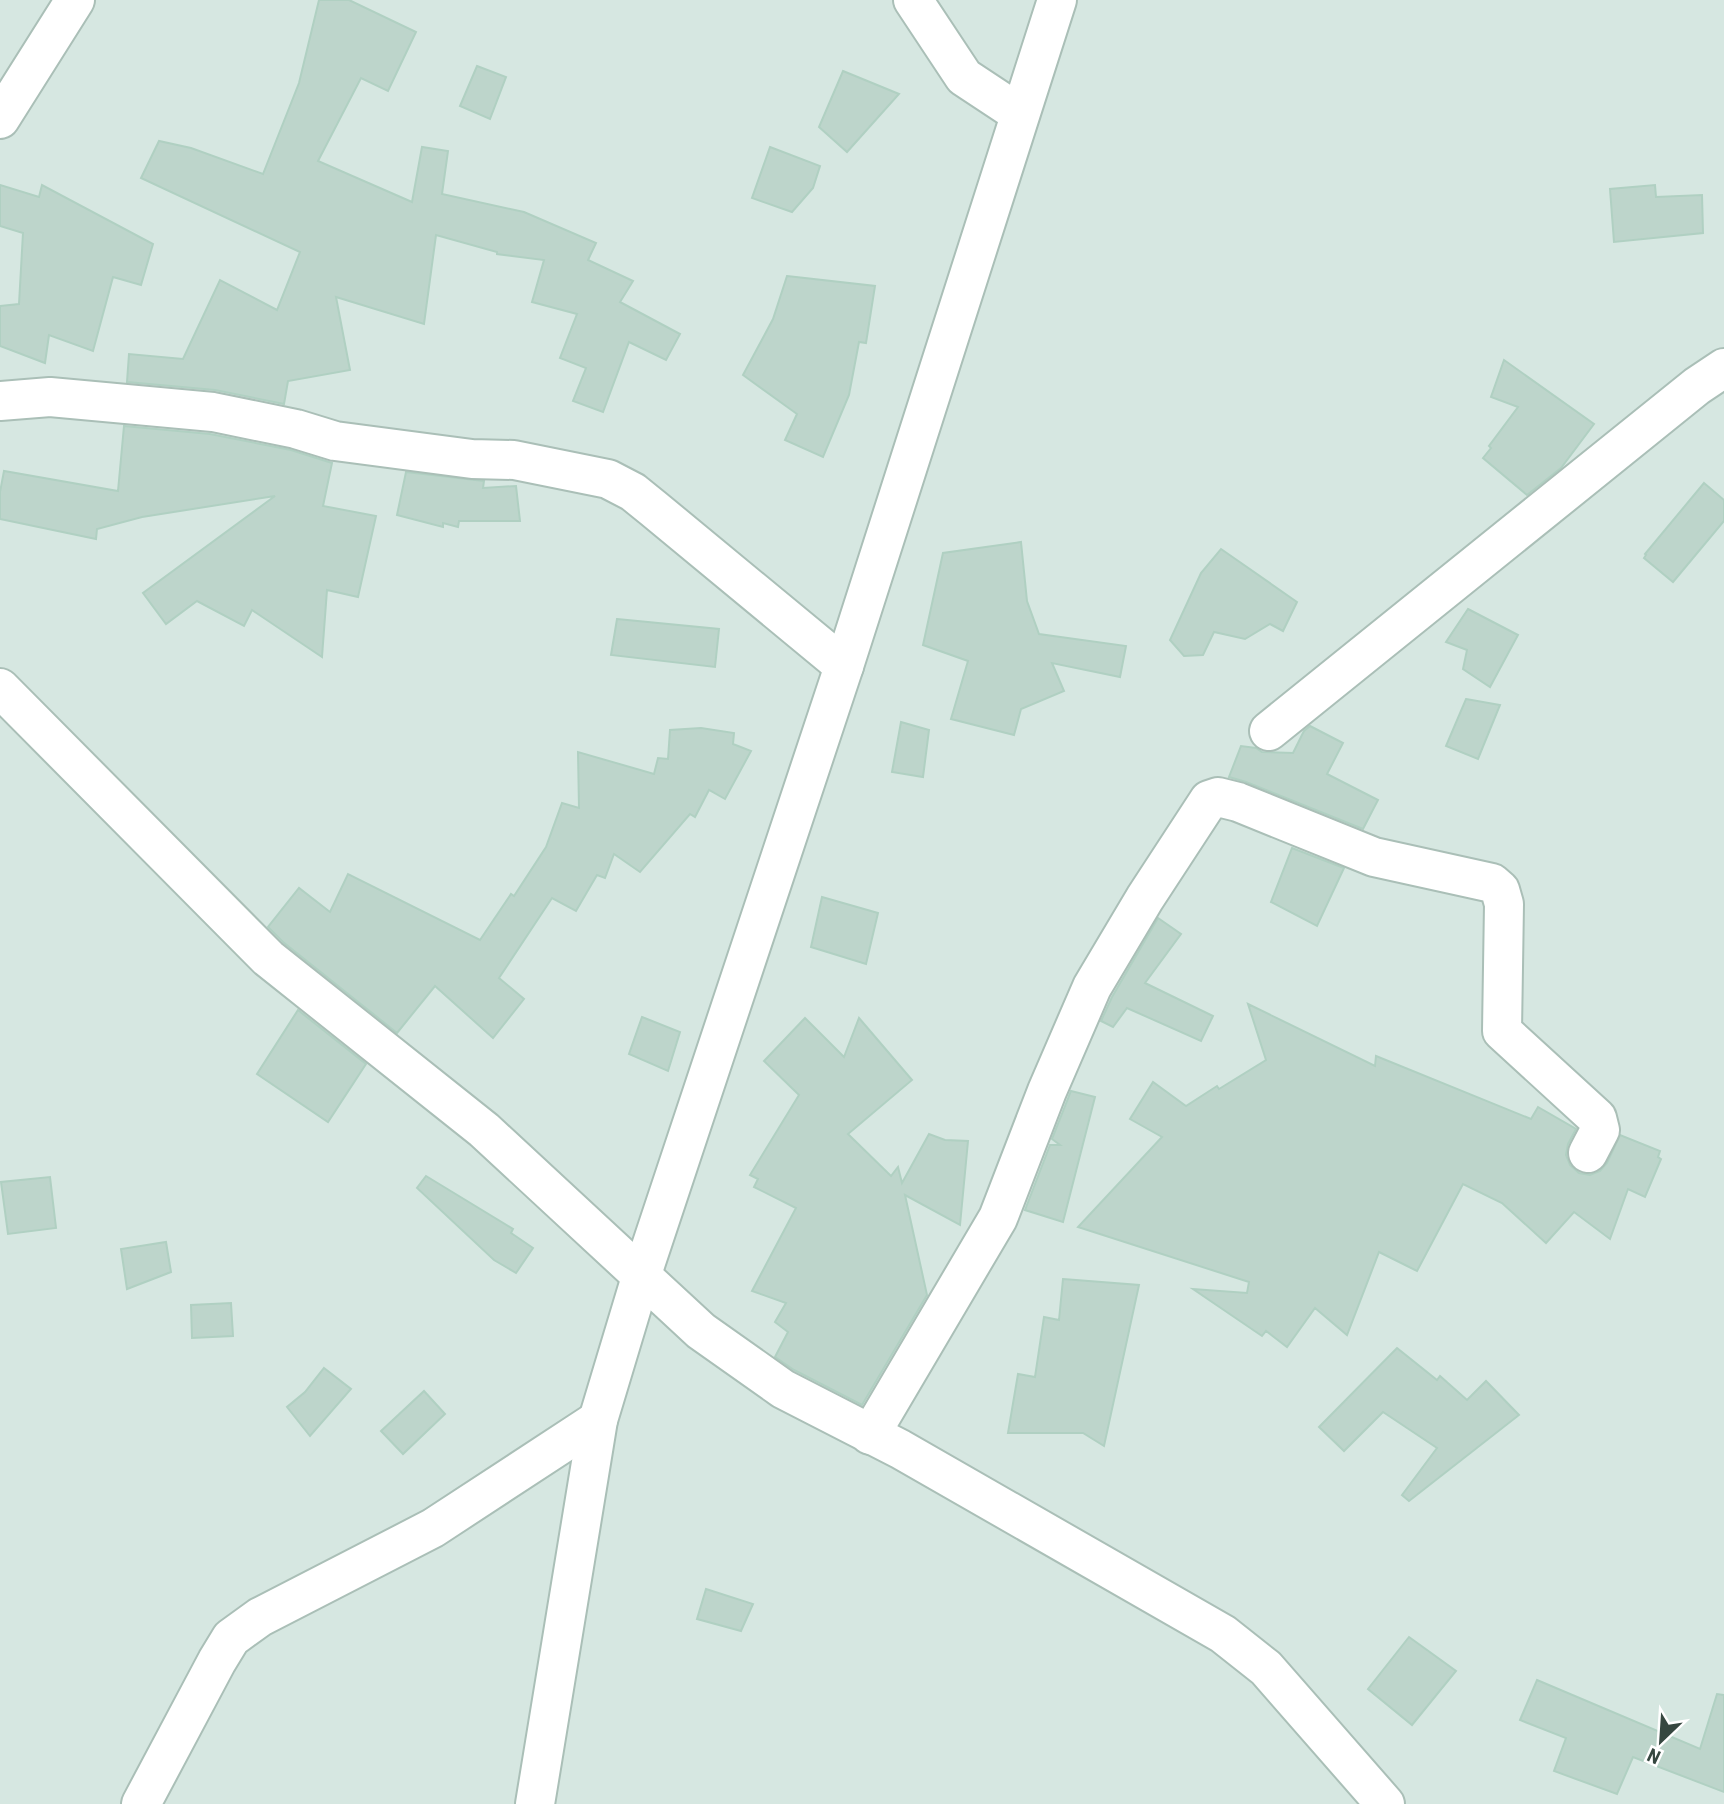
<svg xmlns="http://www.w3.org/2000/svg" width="1724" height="1804" font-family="'Roboto Condensed',sans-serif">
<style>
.residential{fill:#d6e7e1}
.building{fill:#bdd5cb;stroke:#b0d0c2;stroke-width:2}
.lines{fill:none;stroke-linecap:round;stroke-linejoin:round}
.minor-casing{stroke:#aabfb7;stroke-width:42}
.minor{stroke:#fff;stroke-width:38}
</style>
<rect width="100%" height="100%" fill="#e7f3ef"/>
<rect class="residential" x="0" y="0" width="1724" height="1804"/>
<g class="building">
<polygon points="319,0 349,0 416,32 388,91 361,78 318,161 412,202 422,147 448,151 442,194 524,212 596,243 588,260 633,281 620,302 680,334 666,360 629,342 603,412 573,401 586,368 560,358 577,314 532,302 544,260 497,254 497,252 436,235 424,324 336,297 350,370 288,381 284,404 215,390 127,382 129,354 183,359 220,280 277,310 300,252 141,178 159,141 191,148 263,174 299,83"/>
<polygon points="477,66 506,77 490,119 460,106"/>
<polygon points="843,71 899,94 847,152 819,127"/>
<polygon points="770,147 820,166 813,188 792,212 752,198"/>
<polygon points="0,185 39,197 42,185 153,244 141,285 113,277 93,351 49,335 45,363 0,346 0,306 19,304 23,233 0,226"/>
<polygon points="1655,185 1656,197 1702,195 1703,233 1614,242 1610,189"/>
<polygon points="787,276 875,286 866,343 859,342 849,395 823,457 785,440 797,414 743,375 773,319"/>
<polygon points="1504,360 1594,424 1561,468 1527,495 1483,458 1491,448 1489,446 1518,407 1491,397"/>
<polygon points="124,426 210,434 291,450 332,463 323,506 376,516 358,597 327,590 322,657 252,610 244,626 197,601 166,624 143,593 275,496 142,517 97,529 96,539 0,519 0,492 4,471 118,491"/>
<polygon points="406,472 484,481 483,488 516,486 520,521 459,521 458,527 443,523 443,527 397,515"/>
<polygon points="1704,483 1724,500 1724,521 1673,582 1644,558 1646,555 1645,554"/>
<polygon points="1021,542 1027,601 1039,634 1126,646 1120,677 1052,663 1064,691 1021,709 1014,735 951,719 968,661 923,645 943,553"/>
<polygon points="1221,549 1297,602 1283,631 1270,624 1245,639 1214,632 1203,655 1184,656 1170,640 1201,573"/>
<polygon points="1468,609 1518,635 1490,687 1463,669 1467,650 1446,642"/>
<polygon points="617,619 719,629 715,667 611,655"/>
<polygon points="1466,699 1500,705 1478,759 1446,746"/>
<polygon points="901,722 929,730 923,777 892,772"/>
<polygon points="1310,726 1343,743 1327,774 1378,800 1363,829 1246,782 1229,777 1241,746 1256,748 1262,752 1293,753 1304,731"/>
<polygon points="701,728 734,733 733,744 751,751 725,799 709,790 695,817 690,814 640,872 614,854 605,878 597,875 576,911 552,898 499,978 524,999 493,1038 435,986 397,1033 283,942 268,927 299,888 330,912 348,874 480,940 511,894 514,896 546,847 562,803 579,808 578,752 654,774 658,758 668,759 670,730"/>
<polygon points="1292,848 1344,868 1317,926 1271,902"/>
<polygon points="822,897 878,913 866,964 811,947"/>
<polygon points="1158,918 1181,934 1145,983 1213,1016 1201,1041 1127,1008 1113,1027 1101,1021 1112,997"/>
<polygon points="1248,1004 1375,1066 1376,1056 1531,1119 1538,1107 1576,1129 1568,1144 1566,1155 1570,1165 1579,1173 1590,1175 1600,1171 1607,1163 1620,1135 1660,1151 1658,1157 1661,1159 1645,1197 1628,1189 1610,1239 1574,1212 1546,1243 1502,1203 1463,1184 1417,1271 1379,1252 1347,1335 1315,1308 1287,1347 1266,1331 1262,1336 1193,1289 1247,1293 1249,1282 1078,1227 1162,1137 1130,1119 1153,1082 1186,1106 1217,1086 1219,1089 1266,1060"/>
<polygon points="298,1010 366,1064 328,1122 257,1074"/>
<polygon points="642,1017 680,1032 668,1071 629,1054"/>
<polygon points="805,1018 844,1057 859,1018 912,1080 848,1134 891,1176 898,1167 902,1183 929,1134 945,1140 968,1141 960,1225 905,1195 927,1295 862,1405 794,1370 775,1357 788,1332 775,1322 786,1303 752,1291 796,1208 754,1187 758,1179 750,1175 799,1095 764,1061"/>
<polygon points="1071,1091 1095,1097 1063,1222 1025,1210 1050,1145 1060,1145 1052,1139"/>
<polygon points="426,1176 513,1229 511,1233 533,1248 516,1273 494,1260 417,1188"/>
<polygon points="50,1177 56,1228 8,1234 1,1182"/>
<polygon points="166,1242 171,1272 127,1289 121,1249"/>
<polygon points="1063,1279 1139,1285 1104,1446 1083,1433 1008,1433 1018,1374 1035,1377 1044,1317 1059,1320"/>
<polygon points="231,1303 233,1336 192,1338 191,1305"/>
<polygon points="1397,1348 1437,1380 1440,1376 1467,1400 1486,1381 1519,1415 1409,1501 1402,1495 1437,1448 1383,1412 1344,1451 1319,1427"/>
<polygon points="324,1368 351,1389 310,1436 287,1407 305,1392"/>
<polygon points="424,1391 445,1414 403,1454 381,1431"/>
<polygon points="706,1589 753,1604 741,1631 697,1619"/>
<polygon points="1409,1637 1456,1671 1412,1725 1368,1689"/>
<polygon points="1537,1680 1700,1749 1717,1694 1724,1695 1724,1792 1633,1757 1617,1794 1554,1771 1566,1738 1520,1720"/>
</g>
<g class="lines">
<g class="minor-casing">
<g id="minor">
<polyline points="913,0 964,77 1020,114"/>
<polyline points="0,119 75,0"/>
<polyline points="0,401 50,397 213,412 296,429 335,441 472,459 514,460 608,479 633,492 654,509 844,666"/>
<polyline points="0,688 268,958 484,1130 701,1331 783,1389 900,1449 1223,1634 1266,1668 1385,1804"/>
<polyline points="1269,731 1697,386 1724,368"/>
<polyline points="870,1435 998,1218 1047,1091 1092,987 1145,898 1209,800 1218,797 1238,802 1374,857 1492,883 1500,890 1504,904 1502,1031 1597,1118 1600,1130 1588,1153"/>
<polyline points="141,1804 217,1661 231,1638 260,1617 433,1528 598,1420"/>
<polyline points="535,1804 598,1420 641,1277 844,666 1057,0"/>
</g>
</g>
<use href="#minor" class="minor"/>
</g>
<g transform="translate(1661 1741) rotate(205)" stroke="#ffffff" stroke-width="5" paint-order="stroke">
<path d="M0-5L12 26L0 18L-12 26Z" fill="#364740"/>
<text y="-10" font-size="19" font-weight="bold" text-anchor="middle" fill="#364740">N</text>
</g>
</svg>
